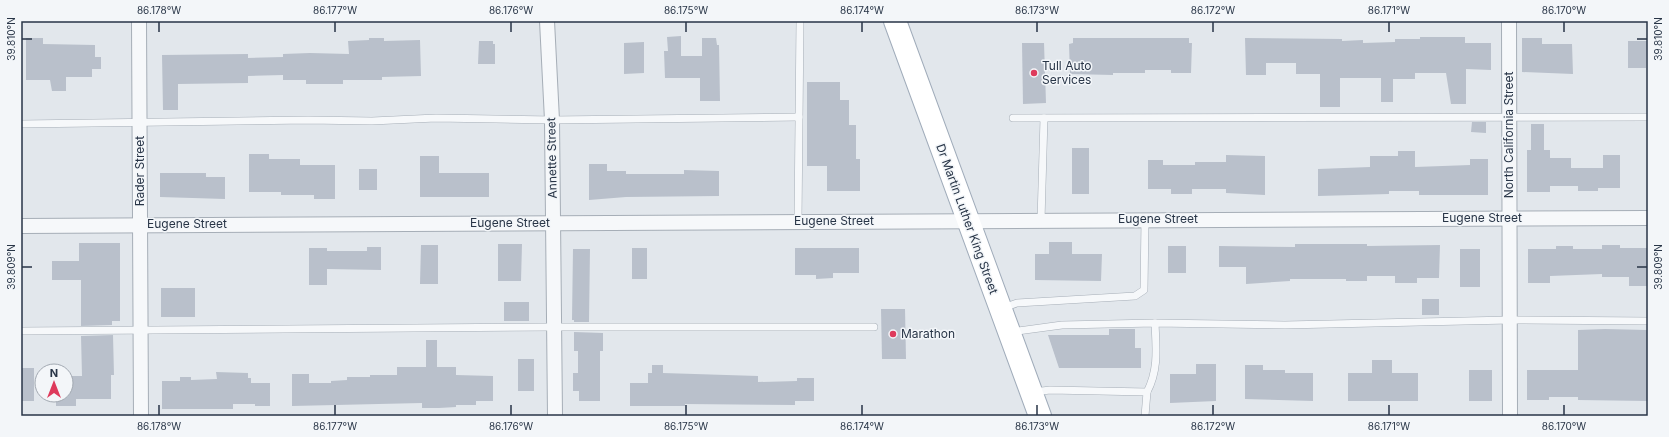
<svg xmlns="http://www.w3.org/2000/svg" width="1669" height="437" font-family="Inter,sans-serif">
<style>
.building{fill:#b9c0cb}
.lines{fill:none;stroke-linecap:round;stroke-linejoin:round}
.lane-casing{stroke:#a6aeb7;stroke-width:8}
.street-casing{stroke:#a6aeb7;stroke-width:16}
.primary-casing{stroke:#a0acba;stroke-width:24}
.lane{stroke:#f6f8fa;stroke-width:7}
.street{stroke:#f6f8fa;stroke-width:14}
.primary{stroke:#fff;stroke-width:22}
.ticks{fill:none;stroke:#283547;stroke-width:1.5}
.poi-dot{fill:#de3a5c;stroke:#f3f6f9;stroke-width:1.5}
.labels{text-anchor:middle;stroke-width:3;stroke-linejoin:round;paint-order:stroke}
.poi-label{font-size:12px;fill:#283547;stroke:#f3f6f9;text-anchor:start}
.street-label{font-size:12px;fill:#283547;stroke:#f3f6f9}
.neatline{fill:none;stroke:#283547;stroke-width:1.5}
.ticks-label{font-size:10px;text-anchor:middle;fill:#283547}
</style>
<rect width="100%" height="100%" fill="#e2e7ec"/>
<g class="building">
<polygon points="681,36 681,56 702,56 702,38 716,38 717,45 719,45 720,101 700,101 700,78 665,78 664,51 668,51 667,37"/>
<polygon points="1420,37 1465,37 1465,43 1491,43 1491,70 1466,69 1466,104 1451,104 1446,73 1415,73 1415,79 1393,79 1393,102 1381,102 1381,78 1340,78 1340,107 1320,107 1320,74 1296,74 1296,63 1266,63 1266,75 1246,75 1245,38 1342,39 1342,41 1363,40 1363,43 1395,42 1395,39 1420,39"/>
<polygon points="26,38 43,38 43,44 95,45 95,57 101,57 101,69 92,69 92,77 66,77 66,91 52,91 50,80 26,80"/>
<polygon points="369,38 384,38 384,41 420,40 421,76 382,77 382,80 343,80 343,84 306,84 306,80 283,80 283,75 248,76 248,83 178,84 178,110 163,110 162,55 248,54 248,58 283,57 283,54 310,53 349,54 348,41 369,40"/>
<polygon points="1073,38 1189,38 1189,43 1192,43 1191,73 1171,73 1171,70 1145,70 1145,73 1113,73 1113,75 1070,74 1069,44 1073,43"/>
<polygon points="1522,38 1542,38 1542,44 1572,44 1573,74 1522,72"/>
<polygon points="479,41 493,41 493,44 495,44 495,64 478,64"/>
<polygon points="1628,41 1647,41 1646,68 1628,68"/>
<polygon points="644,42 644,73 624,74 624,43"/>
<polygon points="1022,43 1044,43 1046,103 1023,104"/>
<polygon points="807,82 840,82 840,100 849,100 849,125 856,125 856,159 860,159 860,191 827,191 827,166 807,166"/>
<polygon points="1472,122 1486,122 1486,133 1471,132"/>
<polygon points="1531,124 1544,124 1544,150 1550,150 1550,158 1571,158 1571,168 1603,168 1603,155 1620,155 1620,188 1598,188 1598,191 1578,191 1578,186 1550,186 1550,192 1527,192 1527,150 1531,150"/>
<rect x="1072" y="148" width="17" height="46"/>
<polygon points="1398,151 1415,151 1415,167 1470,165 1470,159 1488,159 1488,195 1419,195 1419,191 1389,191 1389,194 1318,196 1318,169 1370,167 1370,156 1398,156"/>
<polygon points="249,154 269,154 269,159 300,159 300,165 335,165 335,199 314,199 314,195 281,195 281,192 249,192"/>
<polygon points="1226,155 1265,156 1265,195 1226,193 1226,189 1192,189 1192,194 1171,194 1171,189 1148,189 1148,160 1163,160 1163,165 1195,165 1195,162 1226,162"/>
<polygon points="420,156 439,156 439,173 489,173 489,197 420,197"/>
<polygon points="589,164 607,164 607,171 626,171 626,174 684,174 684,170 719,171 719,196 626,197 589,200"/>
<rect x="359" y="169" width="18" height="21"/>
<polygon points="160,173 206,173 206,177 225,177 225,199 160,197"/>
<polygon points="1049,242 1072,242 1072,254 1102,254 1101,281 1035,280 1035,254 1049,254"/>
<polygon points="79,243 120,243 120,321 112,321 112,325 81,326 81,280 52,280 52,261 79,261"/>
<polygon points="498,244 522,244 521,281 498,281"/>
<polygon points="1295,244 1367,244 1367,246 1440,245 1439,278 1417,278 1417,283 1395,283 1395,276 1367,276 1367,281 1346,281 1346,279 1290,279 1290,281 1246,284 1246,267 1219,267 1219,246 1295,247"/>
<polygon points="421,245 438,245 438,284 420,284"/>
<polygon points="1602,245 1620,245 1620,248 1647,248 1647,286 1629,286 1629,277 1602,277 1602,274 1550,276 1550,283 1528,283 1528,249 1556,249 1556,246 1573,246 1573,249 1602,249"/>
<rect x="1168" y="246" width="18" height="27"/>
<polygon points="367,247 381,247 381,270 327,269 327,285 309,285 309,248 327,248 327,251 367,251"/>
<rect x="632" y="248" width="15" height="31"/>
<polygon points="795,248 859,248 859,273 833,273 833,278 816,279 816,275 795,275"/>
<polygon points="573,249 590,249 589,322 574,322 574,320 572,320"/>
<rect x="1460" y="249" width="20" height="38"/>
<rect x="161" y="288" width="34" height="29"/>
<rect x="1422" y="299" width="17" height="16"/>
<rect x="504" y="302" width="25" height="19"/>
<polygon points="881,309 905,309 906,359 882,359"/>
<polygon points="1109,329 1135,329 1135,348 1141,348 1141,368 1059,368 1048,335 1109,335"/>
<polygon points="1605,329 1647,330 1648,401 1578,400 1578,397 1549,397 1549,400 1527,400 1527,370 1578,370 1578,330"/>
<polygon points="574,332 603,333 603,351 600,351 600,401 579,401 579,391 573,391 573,373 578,373 578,351 574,351"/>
<polygon points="113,335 114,375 111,375 111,399 76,399 76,406 56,406 56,395 66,395 66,376 82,376 81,336"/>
<polygon points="426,340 437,340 437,367 456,367 456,375 493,376 493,401 476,401 476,405 456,405 456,407 439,408 422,408 422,403 292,406 292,374 309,374 309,383 331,383 331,381 347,380 347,377 370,377 370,375 397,375 397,367 426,367"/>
<rect x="518" y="359" width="16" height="32"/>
<polygon points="1372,360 1392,360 1392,373 1418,373 1418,401 1348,401 1348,373 1372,373"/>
<polygon points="1196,364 1216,364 1216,401 1170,403 1170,374 1196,374"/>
<polygon points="652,365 663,365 663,373 758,376 758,382 797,381 797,378 814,378 814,401 795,401 795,405 685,404 685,406 630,406 630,383 648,383 648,373 652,373"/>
<polygon points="1245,365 1263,365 1263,370 1285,370 1285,373 1313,373 1313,401 1245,399"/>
<rect x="21" y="368" width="13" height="33"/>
<rect x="1469" y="370" width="23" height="31"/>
<polygon points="216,372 248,373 248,378 251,378 251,383 270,383 270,406 255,406 255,404 233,404 233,409 162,409 162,381 180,381 180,377 191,377 191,380 217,379"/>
</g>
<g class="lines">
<g class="lane-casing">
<g id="lane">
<polyline points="1013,118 1648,117"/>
<polyline points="21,124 308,120 372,121 436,118 552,120 799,117"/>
<polyline points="1041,220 1044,118"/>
<polyline points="798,221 800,21"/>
<polyline points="1003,308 1017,303 1135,296 1144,290 1145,220"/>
<polyline points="21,331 553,327 874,327"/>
<polyline points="1011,332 1062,325 1155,323 1285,325 1510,320 1648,321"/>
<path d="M1034 392 1050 390 1147 392C1159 369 1156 347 1155 323"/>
<polyline points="1145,416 1147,392"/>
</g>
</g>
<g class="street-casing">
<g id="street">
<polyline points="139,21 141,416"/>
<polyline points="547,21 552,120 555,416"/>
<polyline points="1509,21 1510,416"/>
<polyline points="21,226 1648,218"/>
</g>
</g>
<g class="primary-casing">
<polyline id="primary" points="895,21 1040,416"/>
</g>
<use href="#lane" class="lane"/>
<use href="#street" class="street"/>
<use href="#primary" class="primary"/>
</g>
<path class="ticks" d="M159 22V32M335 22V32M511 22V32M686 22V32M862 22V32M1037 22V32M1213 22V32M1389 22V32M1564 22V32M22 39H32M1637 39H1647M22 267H32M1637 267H1647M159 405V415M335 405V415M511 405V415M686 405V415M862 405V415M1037 405V415M1213 405V415M1389 405V415M1564 405V415"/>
<g class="poi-dot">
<circle cx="1034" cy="73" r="4"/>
<circle cx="893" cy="334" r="4"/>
</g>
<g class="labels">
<g class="poi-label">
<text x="1042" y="70">Tull Auto<tspan x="1042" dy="14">Services</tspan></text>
<text x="901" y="338">Marathon</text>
</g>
<g class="street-label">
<text transform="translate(1509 135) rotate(-90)" y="4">North California Street</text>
<text transform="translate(552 158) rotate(-91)" y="4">Annette Street</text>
<text transform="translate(140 171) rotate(-90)" y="4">Rader Street</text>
<text x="1482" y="222">Eugene Street</text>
<text transform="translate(967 219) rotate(70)" y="4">Dr Martin Luther King Street</text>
<text x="1158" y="223">Eugene Street</text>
<text x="834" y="225">Eugene Street</text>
<text x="510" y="227">Eugene Street</text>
<text x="187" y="228">Eugene Street</text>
</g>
</g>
<rect width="1669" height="437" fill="none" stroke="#f3f6f9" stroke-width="44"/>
<g transform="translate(54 383)"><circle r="19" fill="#f3f6f9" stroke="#a2a9b2"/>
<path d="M0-3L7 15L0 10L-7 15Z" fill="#de3a5c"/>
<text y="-6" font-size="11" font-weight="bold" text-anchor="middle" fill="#283547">N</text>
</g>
<rect x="22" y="22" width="1625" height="393" class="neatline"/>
<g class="ticks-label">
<text x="159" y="14">86.178°W</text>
<text x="335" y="14">86.177°W</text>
<text x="511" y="14">86.176°W</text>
<text x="686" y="14">86.175°W</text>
<text x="862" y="14">86.174°W</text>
<text x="1037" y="14">86.173°W</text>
<text x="1213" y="14">86.172°W</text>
<text x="1389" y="14">86.171°W</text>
<text x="1564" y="14">86.170°W</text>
<text transform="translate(11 39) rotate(-90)" y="4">39.810°N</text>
<text transform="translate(1658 39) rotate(-90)" y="4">39.810°N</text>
<text transform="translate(11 267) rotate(-90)" y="4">39.809°N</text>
<text transform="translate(1658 267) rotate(-90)" y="4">39.809°N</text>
<text x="159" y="430">86.178°W</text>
<text x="335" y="430">86.177°W</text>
<text x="511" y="430">86.176°W</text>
<text x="686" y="430">86.175°W</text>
<text x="862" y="430">86.174°W</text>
<text x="1037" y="430">86.173°W</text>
<text x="1213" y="430">86.172°W</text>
<text x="1389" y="430">86.171°W</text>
<text x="1564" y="430">86.170°W</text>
</g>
</svg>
